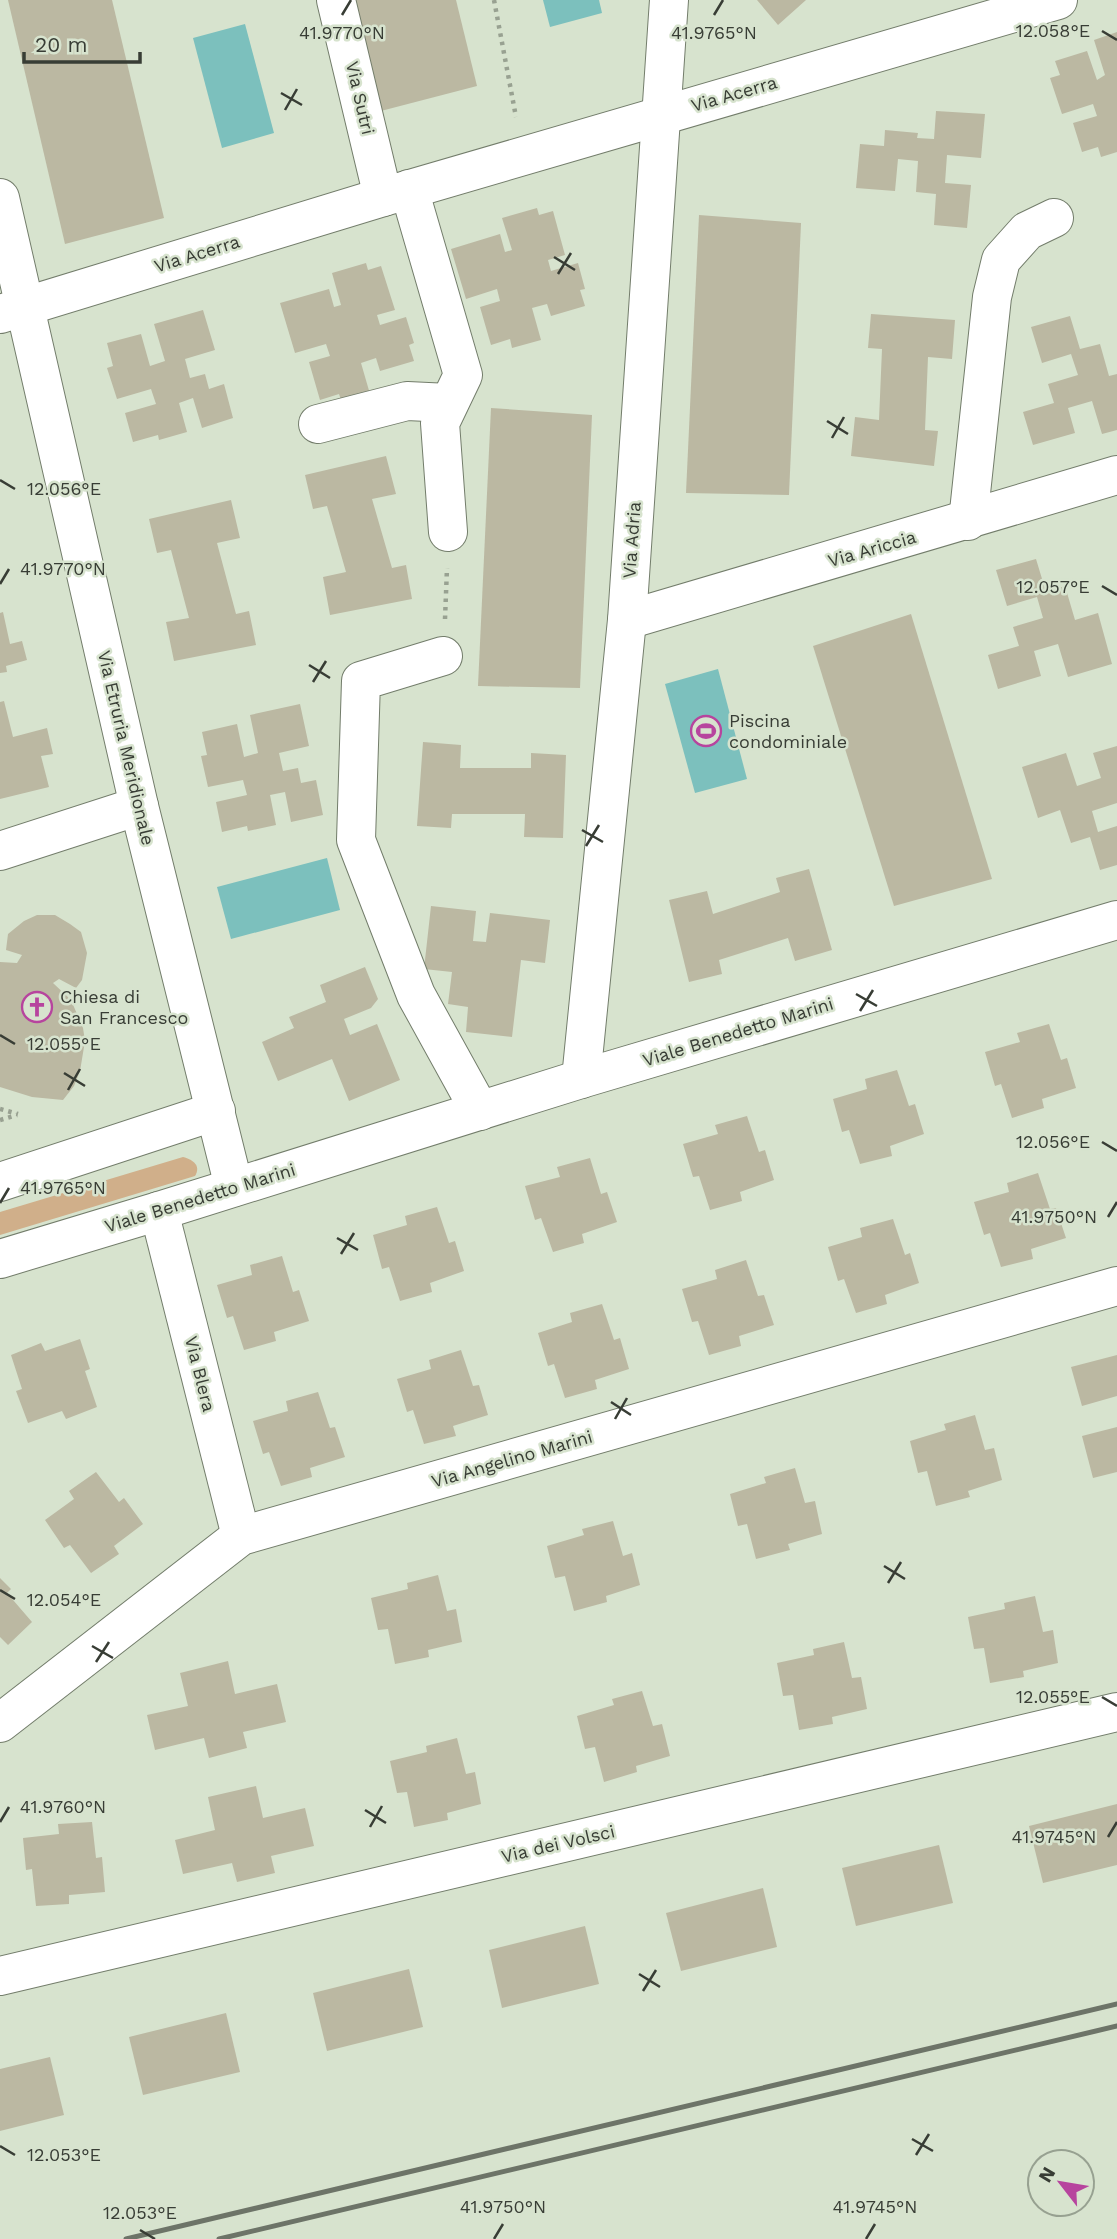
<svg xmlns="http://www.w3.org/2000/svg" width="1117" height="2239" font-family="'Work Sans',sans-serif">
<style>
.green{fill:#d0af8a}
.water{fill:#7cc0bd}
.building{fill:#bbb8a2}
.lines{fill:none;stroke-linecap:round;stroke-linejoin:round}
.minor-casing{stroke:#737d6b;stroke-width:40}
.path{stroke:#98a191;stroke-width:4.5;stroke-dasharray:3.5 5;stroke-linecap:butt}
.minor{stroke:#fff;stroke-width:38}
.rail{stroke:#6d7468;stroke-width:5}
.ticks{fill:none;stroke:#383d35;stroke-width:2.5}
.labels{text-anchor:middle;stroke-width:5;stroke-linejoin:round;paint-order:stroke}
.street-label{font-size:18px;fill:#383d35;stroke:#d7e3ce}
.poi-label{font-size:18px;fill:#383d35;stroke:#d7e3ce;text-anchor:start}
.ticks-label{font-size:18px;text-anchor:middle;fill:#383d35;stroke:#d7e3ce;stroke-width:5;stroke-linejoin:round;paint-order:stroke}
</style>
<rect width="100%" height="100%" fill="#d7e3ce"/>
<path class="green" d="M183 1157C194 1160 201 1166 195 1176L0 1235V1212Z"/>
<g class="water">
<polygon points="543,0 599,0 602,13 550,27"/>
<polygon points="245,24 274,133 222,148 193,38"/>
<polygon points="718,669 747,779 695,793 665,684"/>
<polygon points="327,858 340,910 231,939 217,887"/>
</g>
<g class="building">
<polygon points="8,0 112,0 164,218 65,244"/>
<polygon points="351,0 456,0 477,86 377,112"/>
<polygon points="757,0 806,0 778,25"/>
<polygon points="1117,32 1117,152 1101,157 1098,147 1082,152 1073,123 1097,116 1093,104 1062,114 1050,78 1060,75 1055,61 1087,51 1097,80 1105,75 1094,40"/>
<polygon points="936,111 985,114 981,158 947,155 945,183 971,185 967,228 934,225 936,194 916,192 918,161 898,159 895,191 856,188 860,144 884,146 885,130 918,133 917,138 934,139"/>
<polygon points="537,208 539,215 553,211 565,255 548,260 551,271 578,263 585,289 580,290 585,306 551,316 547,304 532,308 541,340 512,348 510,339 491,345 480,307 500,301 497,289 466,299 451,249 500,234 505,252 512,250 502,218"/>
<polygon points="699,215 801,223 789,495 686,493"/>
<polygon points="366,263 368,270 381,266 395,310 377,315 380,325 406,317 414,343 409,345 414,361 380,371 376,358 361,363 370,394 342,403 339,394 320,400 309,362 330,356 326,344 295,353 280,303 329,289 334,307 341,305 332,273"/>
<polygon points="203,310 215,350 185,359 190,378 205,374 209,389 224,384 233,418 202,428 193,398 179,403 187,432 159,440 158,435 133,442 125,413 156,404 151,389 117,399 107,368 113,366 107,343 141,334 150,366 165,361 154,324"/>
<polygon points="871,314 955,320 952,359 928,357 925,430 938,431 934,466 851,456 855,417 879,420 882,349 868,348"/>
<polygon points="1070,316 1080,349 1100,344 1109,376 1117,374 1117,430 1102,434 1092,401 1068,408 1075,433 1033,445 1023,412 1054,403 1048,384 1078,375 1071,354 1042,363 1031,327"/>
<polygon points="491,408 592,415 580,688 478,686"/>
<polygon points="386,456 396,494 372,499 392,568 406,565 412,599 330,615 323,577 346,572 327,506 313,509 305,475"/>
<polygon points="231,500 240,538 217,543 236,614 249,611 256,645 174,661 166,622 189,618 171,550 157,553 149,519"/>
<polygon points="1036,559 1046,592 1065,586 1075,620 1098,613 1112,664 1068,677 1058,644 1034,651 1041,676 998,689 988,655 1019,646 1013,627 1043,618 1037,597 1007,606 996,570"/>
<polygon points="3,612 10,644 22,641 27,660 6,666 7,672 0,673 0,613"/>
<polygon points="911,614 992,879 894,906 813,646"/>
<polygon points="4,701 13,737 47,728 53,754 41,756 49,787 0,799 0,702"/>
<polygon points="300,704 309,746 279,753 283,771 298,768 301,783 316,780 323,815 291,822 285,792 270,795 276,825 248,831 247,826 222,832 216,802 247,795 243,780 208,787 201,756 207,755 202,732 237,724 244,757 258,753 250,715"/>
<polygon points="423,742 461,745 460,768 531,768 531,753 566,755 563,838 524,837 525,814 452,814 451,828 417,826"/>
<polygon points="1117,746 1117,803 1092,811 1098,832 1117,826 1117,865 1100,870 1090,837 1071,843 1060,810 1038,818 1022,767 1066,753 1077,786 1101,778 1093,753"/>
<polygon points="809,869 832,950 795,961 788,938 719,960 722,974 689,982 669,900 707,891 713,914 780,892 776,878"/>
<polygon points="431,906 476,911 473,941 486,942 490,913 550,920 545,963 521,960 512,1037 466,1032 468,1007 448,1004 452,972 424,969"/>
<polygon points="37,915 55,915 70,924 81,932 87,953 82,980 76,988 59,979 53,983 71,1000 83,1028 85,1041 80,1071 74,1086 63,1100 32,1097 0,1087 0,962 17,963 22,955 6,950 8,934 24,921"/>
<polygon points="365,967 378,999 371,1008 344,1019 350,1035 377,1024 400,1080 349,1101 332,1059 278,1081 262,1042 294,1028 289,1017 326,1002 320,985"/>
<polygon points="1049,1024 1061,1060 1067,1058 1076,1088 1042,1099 1044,1108 1012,1118 1001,1084 995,1086 985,1052 1020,1042 1017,1033"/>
<polygon points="897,1070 909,1106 915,1104 924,1134 890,1146 892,1156 860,1164 849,1130 842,1132 833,1099 867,1089 865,1079"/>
<polygon points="747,1116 759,1152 765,1150 774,1180 740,1192 742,1201 710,1210 699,1176 693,1177 683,1144 718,1134 715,1125"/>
<polygon points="590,1158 601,1194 607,1192 617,1222 582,1234 584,1243 553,1252 541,1218 535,1220 525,1186 560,1177 557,1167"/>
<polygon points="1038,1173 1050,1209 1056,1208 1066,1238 1031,1249 1033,1259 1001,1267 990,1233 984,1235 974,1202 1009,1192 1007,1183"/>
<polygon points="437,1207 449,1243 455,1241 464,1271 430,1283 432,1292 400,1301 389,1267 382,1269 373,1235 407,1225 405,1216"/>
<polygon points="893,1219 905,1255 910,1253 919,1283 885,1295 887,1304 856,1313 844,1279 838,1281 828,1247 862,1237 860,1228"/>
<polygon points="282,1256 293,1292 299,1290 309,1321 274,1332 276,1341 244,1350 233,1316 227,1318 217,1285 252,1275 250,1265"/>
<polygon points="746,1260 758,1296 764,1295 774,1325 739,1336 741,1346 709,1355 698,1321 692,1322 682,1289 717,1279 715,1270"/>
<polygon points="602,1304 614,1340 620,1338 629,1369 595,1380 597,1389 565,1398 554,1364 548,1366 538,1333 572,1322 570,1313"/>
<polygon points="80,1339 90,1369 85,1371 97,1407 66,1419 62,1411 28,1423 16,1391 22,1389 11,1355 41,1343 45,1351"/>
<polygon points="461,1350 473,1386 479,1385 488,1415 453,1426 456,1436 424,1444 413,1410 407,1412 397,1379 431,1369 429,1360"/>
<polygon points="1117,1355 1117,1396 1082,1406 1071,1367"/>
<polygon points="318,1392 330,1428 335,1427 345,1457 310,1468 312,1477 281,1486 269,1452 263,1454 253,1421 288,1411 286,1401"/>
<polygon points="975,1415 985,1450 994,1448 1002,1480 968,1491 970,1497 936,1506 927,1471 918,1473 910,1441 946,1430 944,1424"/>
<polygon points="1117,1427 1117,1472 1093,1478 1082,1436"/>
<polygon points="795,1468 805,1503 815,1501 822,1534 788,1544 790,1550 756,1559 747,1524 738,1526 730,1494 766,1483 764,1477"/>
<polygon points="96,1472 119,1502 124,1498 143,1524 114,1546 119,1554 91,1573 70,1545 64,1548 45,1520 74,1499 69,1491"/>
<polygon points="613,1521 623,1556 632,1553 640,1585 606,1596 607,1602 574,1611 565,1576 555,1578 547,1546 584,1535 582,1529"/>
<polygon points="438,1575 447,1611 456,1609 462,1642 428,1650 429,1657 395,1664 388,1629 378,1630 371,1598 408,1589 407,1583"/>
<polygon points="0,1578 11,1589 7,1593 32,1622 8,1645 0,1637"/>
<polygon points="1035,1596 1043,1632 1053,1630 1058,1663 1023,1671 1024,1677 990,1683 984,1648 974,1649 968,1617 1005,1609 1004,1603"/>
<polygon points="844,1642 852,1678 861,1677 867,1709 832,1717 833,1724 799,1730 793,1695 783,1696 777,1663 814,1655 813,1649"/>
<polygon points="228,1661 235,1694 277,1684 286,1722 243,1732 247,1748 209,1758 204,1738 155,1750 147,1715 188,1706 180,1673"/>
<polygon points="642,1691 653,1726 662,1724 670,1756 636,1766 637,1772 604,1782 595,1747 585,1749 577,1716 614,1705 612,1699"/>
<polygon points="457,1738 466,1774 475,1772 481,1804 447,1813 448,1820 414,1827 407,1792 397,1793 390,1761 427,1752 426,1746"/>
<polygon points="256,1786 263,1818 305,1808 314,1846 271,1856 275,1873 237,1882 232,1863 183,1874 175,1840 215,1830 208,1797"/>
<polygon points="1117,1804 1117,1865 1043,1883 1029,1826"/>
<polygon points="92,1822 96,1858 102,1857 105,1892 69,1895 69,1904 36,1906 32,1869 26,1870 23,1838 59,1834 58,1824"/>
<polygon points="939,1845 953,1903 856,1926 842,1868"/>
<polygon points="763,1888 777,1947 681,1971 666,1913"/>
<polygon points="585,1926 599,1984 502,2008 489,1950"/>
<polygon points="409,1969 423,2027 327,2051 313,1993"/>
<polygon points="226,2013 240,2072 143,2095 129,2037"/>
<polygon points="50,2057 64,2115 0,2131 0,2069"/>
</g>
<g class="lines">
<g class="minor-casing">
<g id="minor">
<polyline points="336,0 383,197"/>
<polyline points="409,189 463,375 440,423 448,532"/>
<polyline points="0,198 139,806 234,1187"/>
<polyline points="0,314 383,197 1058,0"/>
<polyline points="318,424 407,401 449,403"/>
<polyline points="968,521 992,297 1001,260 1027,231 1054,218"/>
<polyline points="627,620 1117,475"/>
<polyline points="443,656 361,681 356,840 416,995 480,1111"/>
<polyline points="0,851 139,806"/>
<polyline points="581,1079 627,620 669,0"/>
<polyline points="0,1182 216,1111"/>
<polyline points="159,1211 241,1536"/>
<polyline points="0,1259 159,1211 581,1079 1117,920"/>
<polyline points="0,1723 241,1536 1117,1286"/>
<polyline points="0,1976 1117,1712"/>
</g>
</g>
<g class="path">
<polyline points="494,0 516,117"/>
<polyline points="445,619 447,568"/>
<polyline points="0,1109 18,1114"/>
<polyline points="0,1120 17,1115"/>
</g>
<use href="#minor" class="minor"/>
<g class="rail">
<polyline points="126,2239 1117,2004"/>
<polyline points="219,2239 1117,2026"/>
</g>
</g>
<path class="ticks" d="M342 15 351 0M714 15 723 0M1102 31 1117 40M281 93 302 105M285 110 297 89M554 257 575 270M558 274 571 253M827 421 848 434M832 438 844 417M0 480 15 489M0 584 9 569M1102 586 1117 595M309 665 330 678M313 682 326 661M582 830 603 842M586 846 599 825M856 994 877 1006M860 1011 873 990M0 1035 15 1044M64 1073 85 1086M68 1090 80 1069M1102 1142 1117 1151M0 1203 9 1188M1108 1217 1117 1202M337 1238 358 1250M341 1254 354 1233M611 1402 631 1415M615 1419 627 1398M884 1566 905 1579M888 1583 901 1562M0 1590 15 1599M92 1646 113 1658M96 1662 109 1642M1102 1697 1117 1706M365 1810 386 1823M0 1822 9 1807M370 1827 382 1806M1108 1837 1117 1822M639 1974 660 1987M643 1991 656 1970M912 2139 933 2151M0 2146 15 2155M916 2155 929 2134M140 2230 155 2239M494 2239 503 2224M866 2239 875 2224"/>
<defs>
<g id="stadium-ring" transform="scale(1.575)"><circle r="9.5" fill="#d7e3ce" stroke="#b7449e" stroke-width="1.5"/><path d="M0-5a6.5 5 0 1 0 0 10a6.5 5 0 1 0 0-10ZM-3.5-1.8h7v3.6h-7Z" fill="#b7449e"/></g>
<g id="church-ring" transform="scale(1.575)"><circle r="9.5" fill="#d7e3ce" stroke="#b7449e" stroke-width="1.5"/><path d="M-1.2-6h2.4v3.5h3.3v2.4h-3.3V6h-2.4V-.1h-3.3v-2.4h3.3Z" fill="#b7449e"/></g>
</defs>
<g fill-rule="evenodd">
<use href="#stadium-ring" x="706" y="731"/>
<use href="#church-ring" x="37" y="1007"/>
</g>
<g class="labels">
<g class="street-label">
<text transform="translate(734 94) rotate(-16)" y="6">Via Acerra</text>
<text transform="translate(360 98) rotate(77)" y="6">Via Sutri</text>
<text transform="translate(197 254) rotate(-17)" y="6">Via Acerra</text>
<text transform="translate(632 540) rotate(-86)" y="6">Via Adria</text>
<text transform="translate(872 549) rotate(-16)" y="6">Via Ariccia</text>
<text transform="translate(126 748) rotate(77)" y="6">Via Etruria Meridionale</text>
<text transform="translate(738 1032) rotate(-17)" y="6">Viale Benedetto Marini</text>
<text transform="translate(200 1198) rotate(-17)" y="6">Viale Benedetto Marini</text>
<text transform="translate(200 1374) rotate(76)" y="6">Via Blera</text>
<text transform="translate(512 1459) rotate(-16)" y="6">Via Angelino Marini</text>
<text transform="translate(558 1844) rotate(-13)" y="6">Via dei Volsci</text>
</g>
<g class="poi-label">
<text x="729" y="727">Piscina<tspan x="729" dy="21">condominiale</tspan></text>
<text x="60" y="1003">Chiesa di<tspan x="60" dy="21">San Francesco</tspan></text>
</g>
</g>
<g class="ticks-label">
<text x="1053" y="37">12.058°E</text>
<text x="342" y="39">41.9770°N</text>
<text x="714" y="39">41.9765°N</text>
<text x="64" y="495">12.056°E</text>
<text x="63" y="575">41.9770°N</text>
<text x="1053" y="593">12.057°E</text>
<text x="64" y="1050">12.055°E</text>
<text x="1053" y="1148">12.056°E</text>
<text x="63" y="1194">41.9765°N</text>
<text x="1054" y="1223">41.9750°N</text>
<text x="64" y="1606">12.054°E</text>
<text x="1053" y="1703">12.055°E</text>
<text x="63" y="1813">41.9760°N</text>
<text x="1054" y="1843">41.9745°N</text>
<text x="64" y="2161">12.053°E</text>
<text x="503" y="2213">41.9750°N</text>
<text x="875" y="2213">41.9745°N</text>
<text x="140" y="2219">12.053°E</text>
</g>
<g transform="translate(1061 2183) rotate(301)"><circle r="33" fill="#d7e3ce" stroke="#97a191" stroke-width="2"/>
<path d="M0-5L12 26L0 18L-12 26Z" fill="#b7449e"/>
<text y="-10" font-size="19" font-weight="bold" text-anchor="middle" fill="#383d35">N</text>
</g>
<path d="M24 52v10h116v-10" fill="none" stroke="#383d35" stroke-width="3.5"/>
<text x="35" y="52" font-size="21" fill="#383d35" stroke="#d7e3ce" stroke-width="5" paint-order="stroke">20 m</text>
</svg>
